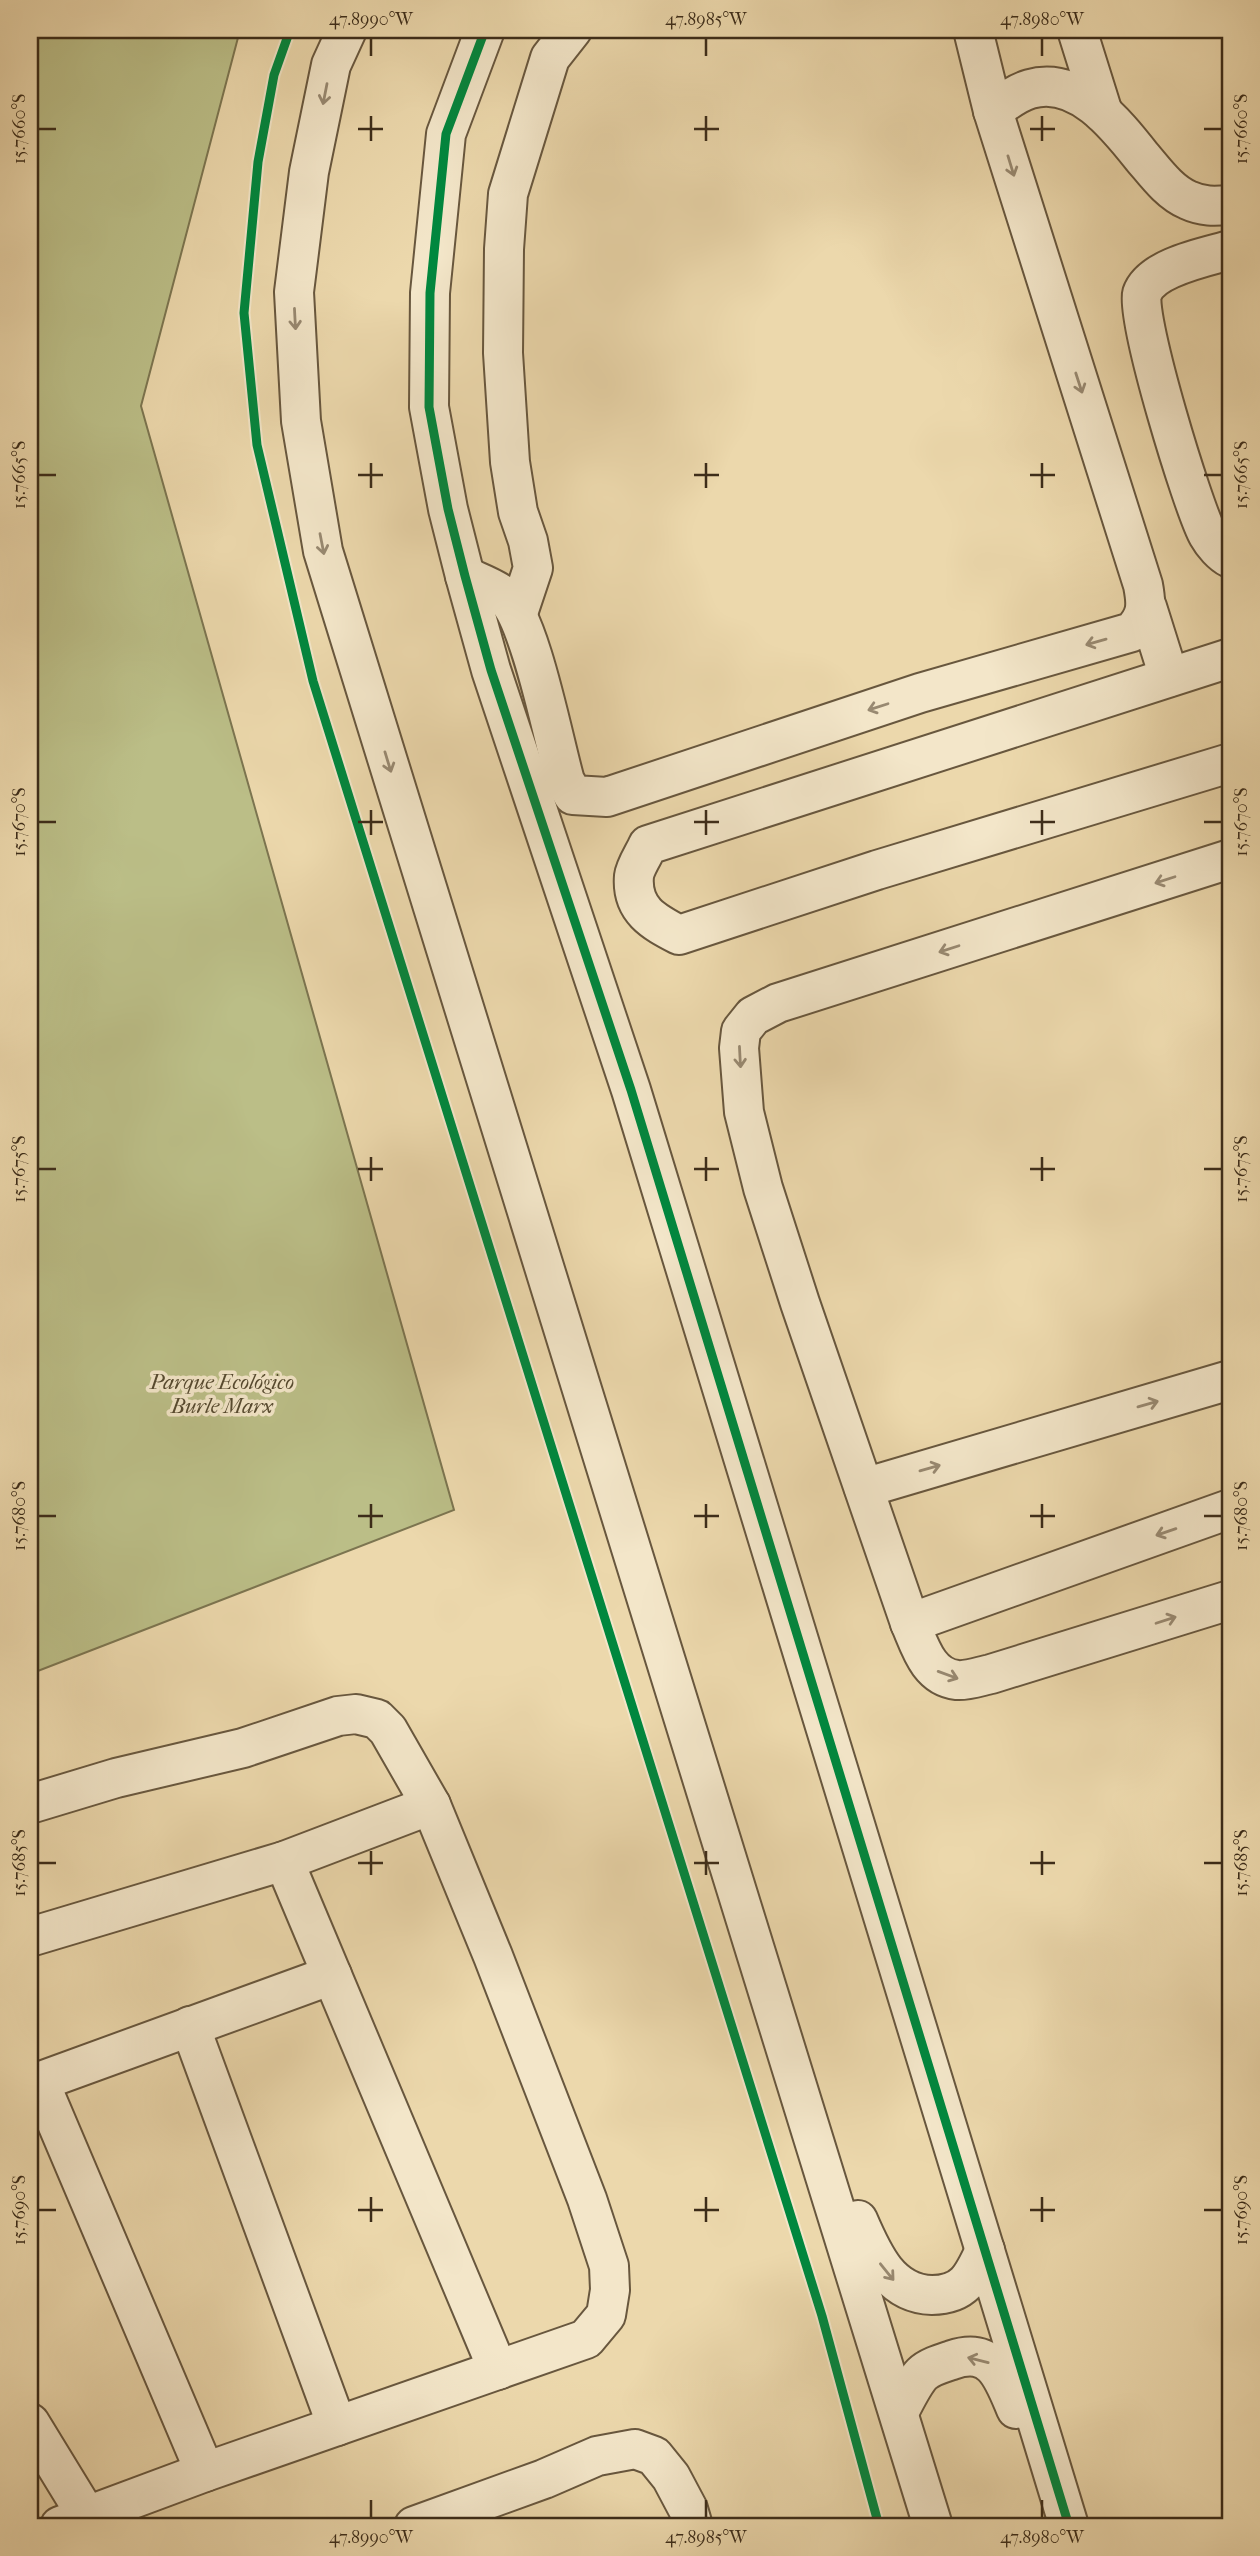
<svg xmlns="http://www.w3.org/2000/svg" width="1260" height="2556" font-family="'IM FELL French Canon',serif">
<style>
.green{fill:#bbbe87;stroke:#7c7550;stroke-width:2}
.lines{fill:none;stroke-linecap:round;stroke-linejoin:round}
.minor-casing{stroke:#68573e;stroke-width:42}
.minor{stroke:#f3e6c9;stroke-width:38}
.cycleway-casing{stroke:#f3e6c9;stroke-width:13}
.cycleway{stroke:#00873e;stroke-width:9}
.oneway{stroke:#988971}
.ticks{fill:none;stroke:#3c2c19;stroke-width:2.5}
.labels{text-anchor:middle;stroke-width:7;stroke-linejoin:round;paint-order:stroke}
.park-label{font-size:21px;font-style:italic;fill:#55492f;stroke:#f3e6c9}
.neatline{fill:none;stroke:#3c2c19;stroke-width:2.5}
.ticks-label{font-size:18px;text-anchor:middle;fill:#3c2c19}
</style>
<rect width="100%" height="100%" fill="#ecd8ac"/>
<filter id="stains"><feTurbulence type="fractalNoise" baseFrequency=".00286" numOctaves="4"/><feColorMatrix values="0 0 0 0 .2 0 0 0 0 .09 0 0 0 0 .02 0 0 0 .5 -.17"/></filter>
<radialGradient id="worn" r=".72"><stop offset=".6" stop-color="#630" stop-opacity="0"/><stop offset="1" stop-color="#630" stop-opacity=".3"/></radialGradient>
<polygon class="green" points="30,30 240,30 141,406 454,1510 30,1674"/>
<g class="lines">
<g class="minor-casing">
<g id="minor">
<polyline points="347,30 331,65 309,172 294,292 301,421 323,551 933,2526"/>
<polyline points="485,30 446,134 430,293 429,407 448,509 465,576 491,670 631,1090 1069,2526"/>
<polyline points="1077,30 1103,113"/>
<path d="M993 111C1005 102 1016 93 1030 89 1077 75 1116 124 1142 157 1155 172 1169 192 1188 200 1203 207 1215 206 1230 205"/>
<path d="M1230 250C1206 257 1151 267 1142 294 1135 317 1193 509 1208 535 1213 544 1222 554 1230 558"/>
<path d="M465 576C477 582 493 587 504 596 530 617 554 743 565 781L573 795 607 797 920 693 1132 632C1147 616 1147 606 1143 585L993 111 973 30"/>
<polyline points="1147,607 1169,677"/>
<polyline points="518,613 533,568 528,541 518,512 510,462 503,353 504,249 508,194 550,58 572,30"/>
<path d="M1230 658 648 845C644 854 635 867 634 876 631 910 654 922 679 935L877 870 1230 763"/>
<path d="M1230 859 778 1003 753 1016 741 1031 739 1048 744 1112 763 1188 800 1303 910 1623C920 1646 928 1677 957 1680 967 1681 981 1676 991 1674L1230 1600"/>
<polyline points="864,1488 1230,1380"/>
<polyline points="910,1623 1230,1509"/>
<polyline points="30,1804 116,1778 243,1748 338,1716 356,1714 377,1719 388,1730 431,1805 493,1956 587,2199 609,2266 610,2290 606,2315 586,2339 205,2472 60,2526"/>
<polyline points="284,1861 498,2370"/>
<polyline points="30,1937 284,1861 431,1805"/>
<polyline points="190,2026 337,2426"/>
<polyline points="39,2081 205,2472"/>
<polyline points="30,2085 332,1975"/>
<path d="M858 2220C873 2255 890 2294 932 2295 965 2295 973 2276 985 2250"/>
<path d="M899 2412C905 2401 914 2382 922 2374 929 2367 943 2363 952 2360 993 2346 1003 2378 1016 2409"/>
<polyline points="30,2423 93,2526"/>
<polyline points="414,2526 544,2479 597,2456 635,2449 654,2456 671,2477 688,2509 693,2526"/>
</g>
</g>
<use href="#minor" class="minor"/>
<g class="cycleway-casing">
<g id="cycleway">
<polyline points="290,30 274,75 258,162 244,313 257,445 313,681 822,2316 879,2526"/>
<polyline points="485,30 446,134 430,293 429,407 448,509 465,576 491,670 631,1090 1069,2526"/>
</g>
</g>
<use href="#cycleway" class="cycleway"/>
</g>
<defs><path id="oneway-shaft" d="M-6 0H5M1.5-3L5.5 0L1.5 3" fill="none" stroke-width="1.6" stroke-linecap="round" stroke-linejoin="round" transform="scale(1.75)"/></defs>
<g class="oneway">
<use href="#oneway-shaft" transform="translate(325 94) rotate(101)"/>
<use href="#oneway-shaft" transform="translate(1011 166) rotate(73)"/>
<use href="#oneway-shaft" transform="translate(295 319) rotate(87)"/>
<use href="#oneway-shaft" transform="translate(1079 383) rotate(72)"/>
<use href="#oneway-shaft" transform="translate(322 544) rotate(79)"/>
<use href="#oneway-shaft" transform="translate(1096 642) rotate(164)"/>
<use href="#oneway-shaft" transform="translate(878 707) rotate(162)"/>
<use href="#oneway-shaft" transform="translate(388 762) rotate(73)"/>
<use href="#oneway-shaft" transform="translate(1165 880) rotate(162)"/>
<use href="#oneway-shaft" transform="translate(949 949) rotate(162)"/>
<use href="#oneway-shaft" transform="translate(740 1057) rotate(87)"/>
<use href="#oneway-shaft" transform="translate(1148 1404) rotate(-16)"/>
<use href="#oneway-shaft" transform="translate(930 1468) rotate(-16)"/>
<use href="#oneway-shaft" transform="translate(1166 1532) rotate(161)"/>
<use href="#oneway-shaft" transform="translate(1166 1620) rotate(-18)"/>
<use href="#oneway-shaft" transform="translate(948 1675) rotate(20)"/>
<use href="#oneway-shaft" transform="translate(887 2272) rotate(51)"/>
<use href="#oneway-shaft" transform="translate(978 2360) rotate(-166)"/>
</g>
<path class="ticks" d="M371 38V56M706 38V56M1042 38V56M371 116V141M706 116V141M1042 116V141M38 129H56M358 129H383M694 129H719M1030 129H1055M1204 129H1222M371 463V488M706 463V488M1042 463V488M38 475H56M358 475H383M694 475H719M1030 475H1055M1204 475H1222M371 810V835M706 810V835M1042 810V835M38 822H56M358 822H383M694 822H719M1030 822H1055M1204 822H1222M371 1157V1181M706 1157V1181M1042 1157V1181M38 1169H56M358 1169H383M694 1169H719M1030 1169H1055M1204 1169H1222M371 1504V1528M706 1504V1528M1042 1504V1528M38 1516H56M358 1516H383M694 1516H719M1030 1516H1055M1204 1516H1222M371 1851V1875M706 1851V1875M1042 1851V1875M38 1863H56M358 1863H383M694 1863H719M1030 1863H1055M1204 1863H1222M371 2197V2222M706 2197V2222M1042 2197V2222M38 2210H56M358 2210H383M694 2210H719M1030 2210H1055M1204 2210H1222M371 2500V2518M706 2500V2518M1042 2500V2518"/>
<g class="labels">
<g class="park-label">
<text x="222" y="1389">Parque Ecológico<tspan x="222" dy="24">Burle Marx</tspan></text>
</g>
</g>
<rect width="1260" height="2556" fill="none" stroke="#ecd8ac" stroke-width="77"/>
<rect x="38" y="38" width="1184" height="2480" class="neatline"/>
<g class="ticks-label">
<text x="371" y="25">47.8990°W</text>
<text x="706" y="25">47.8985°W</text>
<text x="1042" y="25">47.8980°W</text>
<text transform="translate(19 129) rotate(-90)" y="6">15.7660°S</text>
<text transform="translate(1241 129) rotate(-90)" y="6">15.7660°S</text>
<text transform="translate(19 475) rotate(-90)" y="6">15.7665°S</text>
<text transform="translate(1241 475) rotate(-90)" y="6">15.7665°S</text>
<text transform="translate(19 822) rotate(-90)" y="6">15.7670°S</text>
<text transform="translate(1241 822) rotate(-90)" y="6">15.7670°S</text>
<text transform="translate(19 1169) rotate(-90)" y="6">15.7675°S</text>
<text transform="translate(1241 1169) rotate(-90)" y="6">15.7675°S</text>
<text transform="translate(19 1516) rotate(-90)" y="6">15.7680°S</text>
<text transform="translate(1241 1516) rotate(-90)" y="6">15.7680°S</text>
<text transform="translate(19 1863) rotate(-90)" y="6">15.7685°S</text>
<text transform="translate(1241 1863) rotate(-90)" y="6">15.7685°S</text>
<text transform="translate(19 2210) rotate(-90)" y="6">15.7690°S</text>
<text transform="translate(1241 2210) rotate(-90)" y="6">15.7690°S</text>
<text x="371" y="2543">47.8990°W</text>
<text x="706" y="2543">47.8985°W</text>
<text x="1042" y="2543">47.8980°W</text>
</g>
<rect width="100%" height="100%" filter="url(#stains)"/>
<rect width="100%" height="100%" fill="url(#worn)"/>
</svg>
